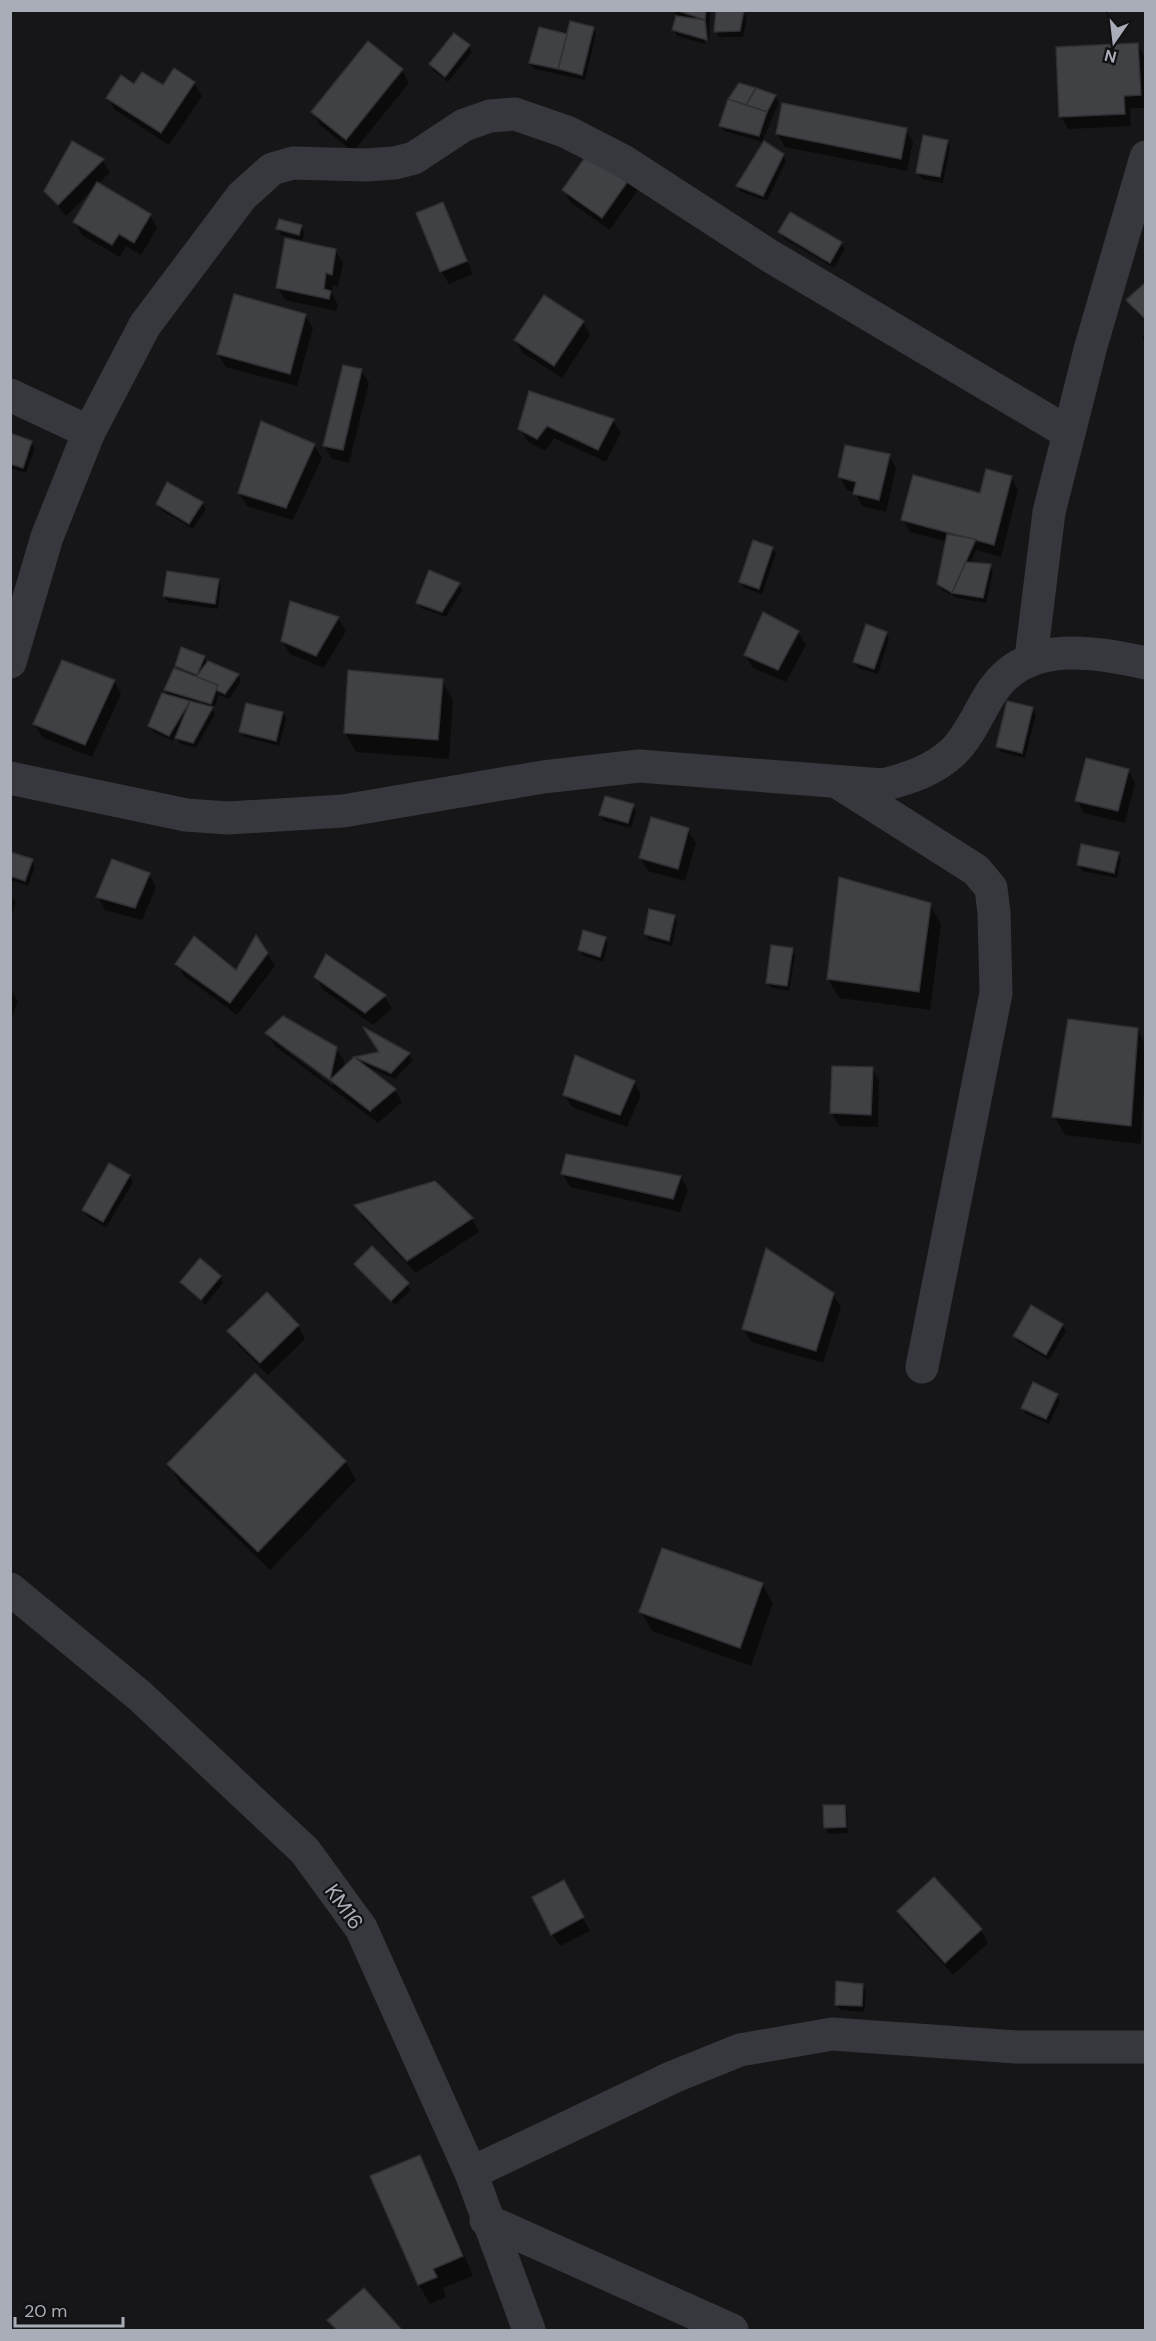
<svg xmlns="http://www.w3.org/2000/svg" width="1156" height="2341" font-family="'DM Sans',sans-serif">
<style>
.shadow{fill:#0007;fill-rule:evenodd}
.building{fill:#404145;stroke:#303034;stroke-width:1.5}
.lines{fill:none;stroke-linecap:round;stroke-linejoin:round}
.minor{stroke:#37383d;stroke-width:33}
.labels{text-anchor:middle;stroke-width:4.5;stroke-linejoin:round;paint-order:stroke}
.street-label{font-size:21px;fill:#a8adb8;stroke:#111113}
</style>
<rect width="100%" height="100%" fill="#161618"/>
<g class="shadow">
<polygon points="673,10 710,10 709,45 707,25 704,25 705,44 677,36 674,30 677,15"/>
<polygon points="743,12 747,18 743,37 719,37 716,31"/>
<polygon points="593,28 596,34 585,80 534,69 531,63 568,36"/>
<polygon points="1137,45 1145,57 1146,108 1130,108 1131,126 1068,129 1061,116"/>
<polygon points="469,46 472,52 448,82 434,71 431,65"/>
<polygon points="402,70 409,83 353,152 320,125 313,112"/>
<polygon points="175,71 194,83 202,96 169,145 115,110 108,98 134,86 163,87"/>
<polygon points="740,85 775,96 779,102 762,142 724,131 720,125 729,100"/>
<polygon points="906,130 913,142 907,171 785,147 777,134"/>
<polygon points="947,141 950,147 943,183 922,179 918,173"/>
<polygon points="593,149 639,188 610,230 571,203 564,190"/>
<polygon points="783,155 786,161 767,201 741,192 737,186"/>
<polygon points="102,160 110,172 98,184 150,215 157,228 141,255 126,246 120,257 82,235 75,222 92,190 66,216 46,191"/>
<polygon points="443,204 473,274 449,284 441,271"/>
<polygon points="301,226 304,232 302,243 335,250 343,263 338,287 333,285 332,294 338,305 336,311 285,300 277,287 302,240 281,235 278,229"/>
<polygon points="780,232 841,243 845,249 834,268 783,238"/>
<polygon points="1146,284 1146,324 1128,301"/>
<polygon points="305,315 313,328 297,386 226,367 218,354"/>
<polygon points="583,322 590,335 562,378 523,353 515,340"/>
<polygon points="1146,334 1146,344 1142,337"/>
<polygon points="361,370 369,383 349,463 332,459 325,446"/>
<polygon points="530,393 613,420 621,433 606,462 554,438 545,451 527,441 520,428"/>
<polygon points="10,434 31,442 35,448 26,473 10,468"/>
<polygon points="314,445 322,458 293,520 247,506 239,493"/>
<polygon points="889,456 896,468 886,512 862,506 855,492 847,490 840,477"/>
<polygon points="1011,477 1018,490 1001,557 976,550 970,564 990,566 993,572 986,603 957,598 942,590 938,584 947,542 910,532 903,520 981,495"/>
<polygon points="202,503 206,509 193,529 161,510 157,504"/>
<polygon points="772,548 776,554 762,594 744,588 741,582"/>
<polygon points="218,580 221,586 218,609 168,602 164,596"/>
<polygon points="459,585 462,590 446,617 421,608 418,603"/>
<polygon points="763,614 798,632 806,645 786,682 753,668 745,655"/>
<polygon points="338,618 346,631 324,668 290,654 282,641"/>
<polygon points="886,633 889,639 878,674 858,668 855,662"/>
<polygon points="204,657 208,664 238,675 241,681 229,699 219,695 213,710 215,714 196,748 180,744 176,736 173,741 153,732 150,726 169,696 165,690 180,672 176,666"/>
<polygon points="114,681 121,694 92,757 42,737 35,724"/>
<polygon points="442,681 453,700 449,759 356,752 345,733"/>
<polygon points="1032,709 1036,715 1025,758 1001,752 998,746"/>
<polygon points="283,713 286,719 279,746 244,737 241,731"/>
<polygon points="1128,770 1135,783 1125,823 1084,813 1077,800"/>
<polygon points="633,805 636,811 631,828 604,821 600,815"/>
<polygon points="688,830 696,843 685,881 648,871 640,858"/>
<polygon points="1118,853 1121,859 1117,878 1082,871 1078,865"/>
<polygon points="10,854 32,861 35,867 28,886 10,880"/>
<polygon points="149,874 156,887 142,920 105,910 98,897"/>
<polygon points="10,896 16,902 10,920"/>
<polygon points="930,905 941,924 930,1010 839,998 828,979"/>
<polygon points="674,916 677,922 672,946 649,940 645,934"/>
<polygon points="605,938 608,944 603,962 583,956 580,950"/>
<polygon points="792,950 795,956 789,991 771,988 767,982"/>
<polygon points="267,953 275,966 237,1015 184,976 177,964 236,972"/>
<polygon points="316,977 384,996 392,1008 373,1025 323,990"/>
<polygon points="10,989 18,1001 10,1021"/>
<polygon points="1137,1029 1146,1045 1141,1144 1065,1135 1054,1116"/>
<path d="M367 1031 409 1054 413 1060 395 1079 365 1066 395 1090 402 1102 378 1123 275 1046 267 1034 336 1048 344 1061 342 1072 355 1059 381 1053ZM273 1037 333 1082V1086L271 1039Z"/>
<polygon points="872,1068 879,1081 878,1127 839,1126 832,1113"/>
<polygon points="634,1082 641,1095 627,1127 572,1107 565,1095"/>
<polygon points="563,1174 681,1177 688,1190 680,1212 570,1187"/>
<polygon points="129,1176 133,1182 106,1228 87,1216 83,1210"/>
<polygon points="435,1183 472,1219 479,1232 416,1273 363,1218 356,1205"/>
<polygon points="372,1248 411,1290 395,1305 356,1264"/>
<polygon points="220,1277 223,1283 205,1305 182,1282"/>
<polygon points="267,1294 298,1326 305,1339 268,1375 237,1344 229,1331"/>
<polygon points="833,1294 841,1307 823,1363 751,1342 744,1329"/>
<polygon points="1062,1325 1066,1331 1049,1360 1018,1342 1015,1336"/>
<polygon points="1057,1395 1060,1401 1049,1424 1026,1414 1022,1408"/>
<polygon points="345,1461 356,1480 270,1570 180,1483 169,1464"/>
<polygon points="762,1584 773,1603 751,1666 652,1631 641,1612"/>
<polygon points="844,1806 847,1812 848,1833 829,1834 825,1828"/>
<polygon points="570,1895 590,1931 560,1946 552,1934"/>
<polygon points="899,1911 981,1930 988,1943 953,1975 906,1924"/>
<polygon points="862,1985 866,1991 864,2012 840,2010 836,2004"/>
<polygon points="419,2157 430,2176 473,2276 443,2288 446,2297 430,2304 419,2285 372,2177"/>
<polygon points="364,2290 400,2330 335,2330 329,2320"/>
</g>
<g class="building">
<polygon points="676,10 706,10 705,20"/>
<polygon points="716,10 744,10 740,31 714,32"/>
<polygon points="676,16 705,20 707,40 672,30"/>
<polygon points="570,21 594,27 582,75 558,69"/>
<polygon points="539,27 567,34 558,69 529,63"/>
<polygon points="454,33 470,45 445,77 429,64"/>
<polygon points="368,41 403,69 346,140 311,112"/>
<polygon points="1138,43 1141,95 1124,96 1125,114 1059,117 1056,47"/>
<polygon points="174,68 195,82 161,133 106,98 121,75 134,84 142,72 163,85"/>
<polygon points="739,83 756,88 746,105 728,99"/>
<polygon points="756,88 776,95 767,112 746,105"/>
<polygon points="728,99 767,112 759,136 719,126"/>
<polygon points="782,103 907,128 901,159 776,134"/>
<polygon points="923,135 948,140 940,177 916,173"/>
<polygon points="72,141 104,159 58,205 44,191"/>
<polygon points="764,141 784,154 763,196 736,186"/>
<polygon points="593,146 633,174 602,218 562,190"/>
<polygon points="97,182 151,214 134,243 119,234 112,245 73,222"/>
<polygon points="443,202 467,261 440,272 416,213"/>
<polygon points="790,212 842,242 830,263 778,232"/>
<polygon points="279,219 302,225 299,235 276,229"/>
<polygon points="285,238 336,249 332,275 326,273 324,289 331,291 329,299 276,288"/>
<polygon points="1146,282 1146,320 1126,300"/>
<polygon points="234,294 306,314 290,374 217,354"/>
<polygon points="544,295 584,321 554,366 514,340"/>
<polygon points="343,365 362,369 343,450 323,446"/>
<polygon points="529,391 614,419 598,450 547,426 537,439 518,429"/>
<polygon points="261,421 315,444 286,508 238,493"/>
<polygon points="10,433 32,441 23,468 10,464"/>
<polygon points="845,445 890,454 879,500 853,494 856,482 838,477"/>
<polygon points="986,469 1012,476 994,545 901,520 913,475 980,493"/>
<polygon points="167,482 203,502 189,524 156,504"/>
<polygon points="947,534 976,539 952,593 937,584"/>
<polygon points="753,540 773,547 759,589 739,582"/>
<polygon points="966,562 991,564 983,598 952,593"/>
<polygon points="429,570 460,583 442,612 416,603"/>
<polygon points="167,571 219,579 215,604 163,596"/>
<polygon points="290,601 339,617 316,656 281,641"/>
<polygon points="763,612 799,631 778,670 744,655"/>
<polygon points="866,624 887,632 874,669 853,662"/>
<polygon points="181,647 205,656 197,675 175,666"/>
<polygon points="62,660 115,680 85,745 33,724"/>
<polygon points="208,661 239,674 225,694 194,680"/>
<polygon points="174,668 218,685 211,704 164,690"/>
<polygon points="348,670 443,679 438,740 344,733"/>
<polygon points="162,693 190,701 169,736 148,726"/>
<polygon points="190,701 213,707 193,743 175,738"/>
<polygon points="1007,701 1033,707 1022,753 996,747"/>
<polygon points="246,703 283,712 276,741 239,732"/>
<polygon points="1086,758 1129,769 1118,811 1075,801"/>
<polygon points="605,796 634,804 628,823 599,815"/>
<polygon points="651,817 689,828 678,869 639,858"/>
<polygon points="1081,844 1119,852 1114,873 1077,865"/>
<polygon points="10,852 33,859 25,881 10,876"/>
<polygon points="112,859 150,873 135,908 96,897"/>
<polygon points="839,877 931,903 919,992 827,979"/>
<polygon points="649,909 675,915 669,941 644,934"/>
<polygon points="583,930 606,937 600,957 578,950"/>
<polygon points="256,935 268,953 230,1003 175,964 194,936 236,970"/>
<polygon points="771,945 793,948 787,986 766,983"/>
<polygon points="326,954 355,974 386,995 365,1013 314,977"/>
<polygon points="283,1016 337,1047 330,1080 265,1033"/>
<polygon points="1068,1019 1138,1028 1131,1126 1052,1117"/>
<polygon points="363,1027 410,1053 391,1073 354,1057 379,1052"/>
<polygon points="575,1055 635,1081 620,1115 563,1095"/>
<polygon points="354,1057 396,1089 370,1111 330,1080"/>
<polygon points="832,1066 873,1067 871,1115 830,1113"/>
<polygon points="566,1154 661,1172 681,1176 673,1199 561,1174"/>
<polygon points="109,1163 130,1175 103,1222 82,1210"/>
<polygon points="435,1181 473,1218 407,1261 354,1205"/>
<polygon points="372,1246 409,1283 391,1301 354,1264"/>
<polygon points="766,1248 834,1293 816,1351 742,1329"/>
<polygon points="200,1258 221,1276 201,1300 180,1282"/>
<polygon points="267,1292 299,1325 260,1363 227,1331"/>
<polygon points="1031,1305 1063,1324 1046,1355 1013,1336"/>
<polygon points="255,1373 346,1461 258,1552 167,1464"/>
<polygon points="1033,1382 1058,1394 1046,1419 1021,1408"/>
<polygon points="662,1548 763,1583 740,1648 639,1612"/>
<polygon points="823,1805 845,1805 846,1827 824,1828"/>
<polygon points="934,1877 982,1929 945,1963 897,1911"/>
<polygon points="564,1880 584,1917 551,1935 532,1897"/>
<polygon points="836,1981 863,1984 862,2006 835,2005"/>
<polygon points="420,2155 463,2256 433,2269 437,2277 418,2285 370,2176"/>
<polygon points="364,2288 402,2330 337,2330 327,2320"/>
</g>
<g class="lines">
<g class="minor">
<polyline points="10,395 89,432"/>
<polyline points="1031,658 1049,512 1091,346 1146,157"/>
<polyline points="10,662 47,537 89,432 145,325 242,196 272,169 293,163 365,165 395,163 414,158 464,125 490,116 515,114 567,132 625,162 770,256 1069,433"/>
<path d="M10 778 186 815 228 818 343 811 543 777 639 766 883 785C909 778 933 771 953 752 970 736 980 709 993 690 1028 639 1094 652 1146 663"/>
<polyline points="842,785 976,870 991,888 994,913 996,993 922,1367"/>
<polyline points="10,1589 140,1696 305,1851 361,1928 471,2173 529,2330"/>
<polyline points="471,2173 673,2077 740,2050 832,2034 1016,2047 1146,2047"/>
<polyline points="486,2220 732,2330"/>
</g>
</g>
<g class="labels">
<g class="street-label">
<text transform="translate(344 1907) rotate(55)" y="7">KM16</text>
</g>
</g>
<rect width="1156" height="2341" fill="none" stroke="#a8adb8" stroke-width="24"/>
<g transform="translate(1114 42) rotate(194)" stroke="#111113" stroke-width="4.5" paint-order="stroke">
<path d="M0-4.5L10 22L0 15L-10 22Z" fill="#a8adb8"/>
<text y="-9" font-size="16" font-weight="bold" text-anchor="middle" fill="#a8adb8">N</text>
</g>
<path d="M15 2317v9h108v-9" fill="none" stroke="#a8adb8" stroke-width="3"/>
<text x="24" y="2317" font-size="18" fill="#a8adb8" stroke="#111113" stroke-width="4.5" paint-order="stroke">20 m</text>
</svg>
